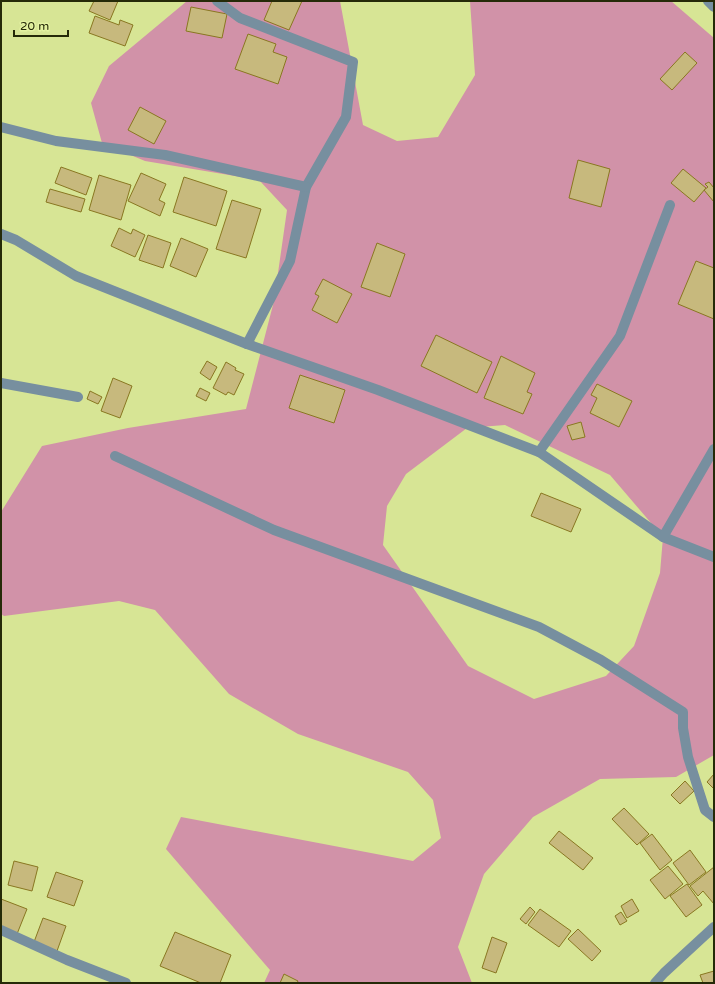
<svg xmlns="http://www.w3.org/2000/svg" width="715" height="984" font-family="'Varela Round',sans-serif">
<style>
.forest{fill:#d192a8;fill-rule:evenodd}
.building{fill:#c7b97d;stroke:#897721}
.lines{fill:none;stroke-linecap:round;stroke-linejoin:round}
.street{stroke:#778f9f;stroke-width:10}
</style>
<rect width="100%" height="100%" fill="#d7e595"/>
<path class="forest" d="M187 1H340L363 125 397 141 438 137 475 75 470 1H671L714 38V755L676 777 600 779 533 817 484 874 458 947 472 983H264L270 970 166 849 181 817 413 861 441 838 433 800 408 772 298 734 229 694 155 610 119 601 4 616 1 614V512L42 446 128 428 246 409 274 301 287 210 259 180 145 161 102 143 91 103 109 66ZM505 425 610 475 663 537 660 573 634 646 606 676 534 699 468 666 383 545 387 506 406 474 467 428Z"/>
<g class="building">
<polygon points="94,1 118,1 110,20 89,11"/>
<polygon points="272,1 302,1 289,30 264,20"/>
<polygon points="191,7 227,14 222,38 186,31"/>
<polygon points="95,16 119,25 120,20 133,25 125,46 89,33"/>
<polygon points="248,34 276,44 273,52 287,57 278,84 235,69"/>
<polygon points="685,52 697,63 672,90 660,79"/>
<polygon points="140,107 166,121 154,144 128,130"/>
<polygon points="578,160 610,169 601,207 569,198"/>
<polygon points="61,167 92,178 86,195 55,183"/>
<polygon points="683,169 706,188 694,202 671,183"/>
<polygon points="141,173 166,184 159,200 165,203 160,216 128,201"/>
<polygon points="99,175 131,185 121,220 89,210"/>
<polygon points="184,177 227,191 216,226 173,212"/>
<polygon points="709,182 714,188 714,202 704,190 708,187 705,184"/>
<polygon points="50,189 85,199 81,212 46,202"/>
<polygon points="232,200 261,209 246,258 216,249"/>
<polygon points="119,228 131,234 133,229 145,235 135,257 111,246"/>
<polygon points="148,235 171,243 163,268 139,260"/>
<polygon points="181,238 208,249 196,277 170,266"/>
<polygon points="377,243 405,254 390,297 361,287"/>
<polygon points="696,261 714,268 714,319 678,304"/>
<polygon points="323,279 352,294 337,323 312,310 319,296 315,294"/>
<polygon points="436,335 492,362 477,393 421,366"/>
<polygon points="501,356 535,373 527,392 532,394 523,414 484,398"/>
<polygon points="207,361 217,367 210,380 200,373"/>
<polygon points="226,362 236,368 235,370 244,374 234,395 228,392 226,395 213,388"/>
<polygon points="300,375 345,390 334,423 289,408"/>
<polygon points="113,378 132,386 120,418 101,411"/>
<polygon points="597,384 632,401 619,427 590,413 597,398 591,395"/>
<polygon points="200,388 210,393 206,401 196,396"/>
<polygon points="90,391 102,397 98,404 87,399"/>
<polygon points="581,422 585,437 572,440 567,426"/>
<polygon points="541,493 581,509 571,532 531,516"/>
<polygon points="714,774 714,789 707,782"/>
<polygon points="685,781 694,791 680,804 671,795"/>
<polygon points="624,808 649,834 637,845 612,819"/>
<polygon points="559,831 593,858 583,870 549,843"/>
<polygon points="652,834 672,860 660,870 640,843"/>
<polygon points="690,850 706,872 689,885 673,863"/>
<polygon points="14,861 38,867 32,891 8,885"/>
<polygon points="668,866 683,884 665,899 650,880"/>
<polygon points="714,867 714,904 703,891 698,896 690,886"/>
<polygon points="56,872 83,881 74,906 47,897"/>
<polygon points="687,884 702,905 686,917 670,896"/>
<polygon points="632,899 639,911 627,918 621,906"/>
<polygon points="1,900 1,899 27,909 17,934 1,928"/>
<polygon points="530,907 535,912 526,924 520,919"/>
<polygon points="540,909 571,931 559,947 528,925"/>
<polygon points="621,912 627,921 620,925 615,916"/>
<polygon points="43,918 66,926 57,951 34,942"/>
<polygon points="578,929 601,951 592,961 568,939"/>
<polygon points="175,932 231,955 220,983 201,983 160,966"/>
<polygon points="492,937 507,943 496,973 482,968"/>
<polygon points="714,971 714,983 703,983 700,975"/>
<polygon points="284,974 298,981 297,983 280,983"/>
</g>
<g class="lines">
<g class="street">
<polyline points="217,1 240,18 353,62 346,117 306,187 290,261 247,344"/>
<polyline points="708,1 714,7"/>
<polyline points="1,127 56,141 165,155 306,187"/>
<polyline points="1,234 16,240 76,276 247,344 378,390 539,452 663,537 714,557"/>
<polyline points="1,383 78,397"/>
<polyline points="539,452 620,336 670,205"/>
<polyline points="115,456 274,530 539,627 601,660 683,712 683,728 688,757 705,810 714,817"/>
<polyline points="663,537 714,449"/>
<polyline points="1,930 67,960 126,983"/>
<polyline points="655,983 664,973 714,927"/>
</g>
</g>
<rect width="715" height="984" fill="none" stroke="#252a08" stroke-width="4"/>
<path d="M14 30v6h54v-6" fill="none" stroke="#252a08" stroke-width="2"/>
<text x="20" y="30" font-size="12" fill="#252a08" stroke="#e4f2a1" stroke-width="3" paint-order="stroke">20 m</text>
</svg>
